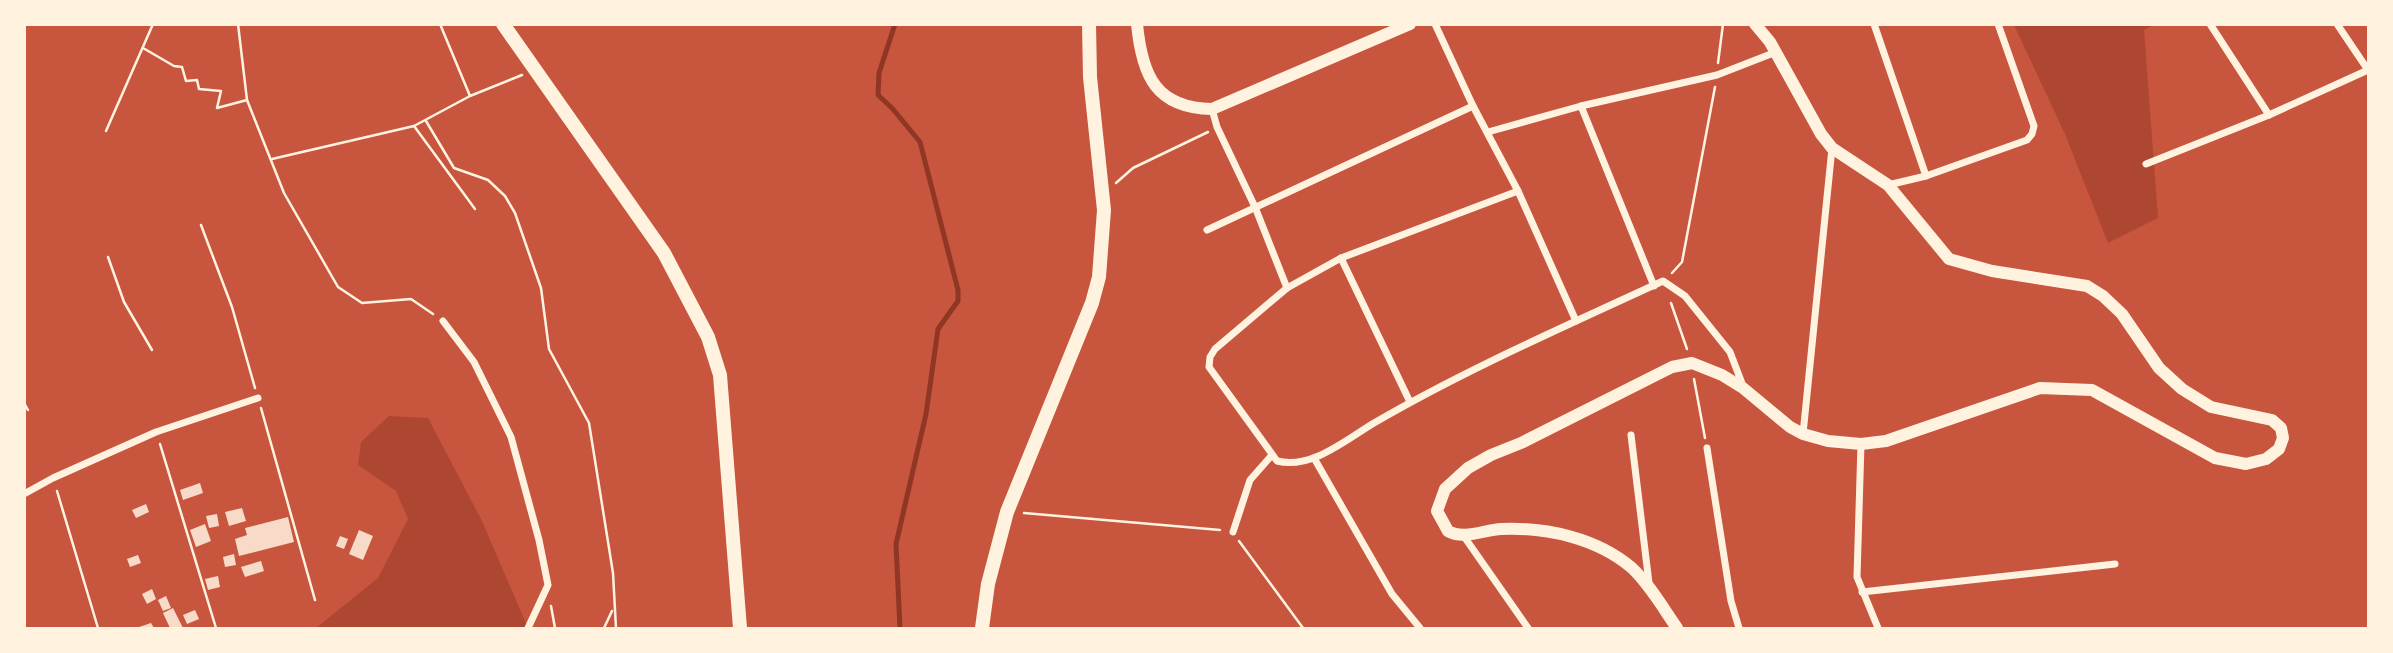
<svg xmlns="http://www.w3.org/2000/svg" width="2393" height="653" font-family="Signika,sans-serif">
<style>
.green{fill:#ae4732}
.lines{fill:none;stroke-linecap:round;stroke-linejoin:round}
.stream{stroke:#8f3625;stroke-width:5}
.building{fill:#f7dbc8}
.path{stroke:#fff3e0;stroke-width:2.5}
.minor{stroke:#fff3e0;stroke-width:7}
.secondary{stroke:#fff3e0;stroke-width:12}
.trunk{stroke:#fff3e0;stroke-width:14}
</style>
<rect width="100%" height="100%" fill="#c8553d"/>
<g class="green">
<polygon points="2014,25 2153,25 2144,30 2158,218 2108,243 2065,134"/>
<polygon points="389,416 428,418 482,521 528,628 316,628 378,578 408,519 396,491 358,465 361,442"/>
</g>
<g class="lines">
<polyline class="stream" points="895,24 879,73 878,95 892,108 920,142 958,290 958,301 938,329 926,414 896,544 900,628"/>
</g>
<g class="building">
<polygon points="200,483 203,493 183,500 180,490"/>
<polygon points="146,504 149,512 136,518 132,510"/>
<polygon points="242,508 246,521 229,526 225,512"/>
<polygon points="217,514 219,526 209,528 206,516"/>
<polygon points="288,517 294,542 239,556 235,539 247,535 245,528"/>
<polygon points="205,524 211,541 196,547 190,530"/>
<polygon points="359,530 373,536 363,560 349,554"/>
<polygon points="340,536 348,539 344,549 336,546"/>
<polygon points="234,554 236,565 225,567 223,557"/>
<polygon points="138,555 141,563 130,567 127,559"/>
<polygon points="261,561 264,571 245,577 241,567"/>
<polygon points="218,576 220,587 208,590 205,579"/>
<polygon points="152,589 156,599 147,604 142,594"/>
<polygon points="166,596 171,608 163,611 158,600"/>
<polygon points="173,608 183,628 170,628 163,613"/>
<polygon points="195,610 199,619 187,624 183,615"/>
<polygon points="151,623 154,628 136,628"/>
</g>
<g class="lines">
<g class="path">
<polyline points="238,24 247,100 284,193 338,287 362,303 411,299 433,314"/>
<polyline points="440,24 470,96"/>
<polyline points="143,48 174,66 182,67 186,81 197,80 199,89 221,91 217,108 247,100"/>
<polyline points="1718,63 1723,24"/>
<polyline points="426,121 454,168 488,180 505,196 515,213 541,288 549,349 589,423 613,573 616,628"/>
<polyline points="414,126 475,209"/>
<polyline points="106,131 153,24"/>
<polyline points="272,159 414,126 470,96 522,75"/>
<polyline points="1116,183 1133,168 1208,132"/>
<polyline points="201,225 232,307 255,388"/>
<polyline points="108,257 124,302 152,350"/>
<polyline points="1672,273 1682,262 1715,87"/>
<polyline points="1671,303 1687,349"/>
<polyline points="1694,379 1705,438"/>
<polyline points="24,403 28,410"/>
<polyline points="261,408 315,600"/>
<polyline points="160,444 216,628"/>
<polyline points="57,491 98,628"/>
<polyline points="1024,513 1220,530"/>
<polyline points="1239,541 1303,628"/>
<polyline points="551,606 555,628"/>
<polyline points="604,628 612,611"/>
</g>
<g class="minor">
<polyline points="1435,24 1473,106 1518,191 1576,321"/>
<polyline points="1874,24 1926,176"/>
<polyline points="2210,24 2269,115"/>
<polyline points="2337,24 2368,70"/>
<polyline points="1581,106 1654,286"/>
<polyline points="1212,109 1217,127 1255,207 1287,288"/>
<polyline points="1488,132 1581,106 1717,75 1776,52"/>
<polyline points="2146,164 2269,115 2368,70"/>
<polyline points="1888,185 1926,176 2027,140 2032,134 2034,126 1998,24"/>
<path d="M1518 191 1341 258 1287 288 1215 349 1210 357 1209 367 1277 461C1311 470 1347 439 1374 423 1467 369 1566 326 1663 281L1685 296 1730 352 1743 386"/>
<polyline points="1207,230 1473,106"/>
<polyline points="1341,258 1410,402"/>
<polyline points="443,321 474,362 511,437 539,540 548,585 528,628"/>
<polyline points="1803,434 1832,148"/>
<polyline points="1631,435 1649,583"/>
<polyline points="1861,444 1857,577 1878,628"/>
<polyline points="1707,448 1731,601 1739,628"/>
<polyline points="1314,458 1392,594 1420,628"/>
<polyline points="24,494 53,478 156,432 258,398"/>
<polyline points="1233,532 1250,480 1272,455"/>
<polyline points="1463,535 1528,628"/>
<polyline points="1862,592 2115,564"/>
</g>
<g class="secondary">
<path d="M1137 24C1142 76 1156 108 1212 109L1410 24"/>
<path d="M1677 628C1663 608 1650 585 1632 568 1597 538 1546 527 1501 529 1484 530 1463 540 1448 531L1437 511 1445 489 1468 468 1491 455 1521 443 1672 367 1692 363 1722 375 1743 388 1790 427 1803 434 1828 441 1861 444 1886 441 2040 388 2092 390 2215 458 2246 464 2266 459 2279 449 2283 438 2281 428 2272 420 2211 407 2182 389 2159 368 2122 314 2103 296 2087 286 1992 271 1949 259 1888 185 1832 148 1821 134 1770 42 1755 24"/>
</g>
<g class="trunk">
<polyline points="503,24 664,253 708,337 720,375 740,628"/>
<polyline points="982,628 988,584 1007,512 1092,303 1099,277 1104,210 1090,77 1089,24"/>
</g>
</g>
<rect width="2393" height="653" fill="none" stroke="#fff3e0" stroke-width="52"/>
</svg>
